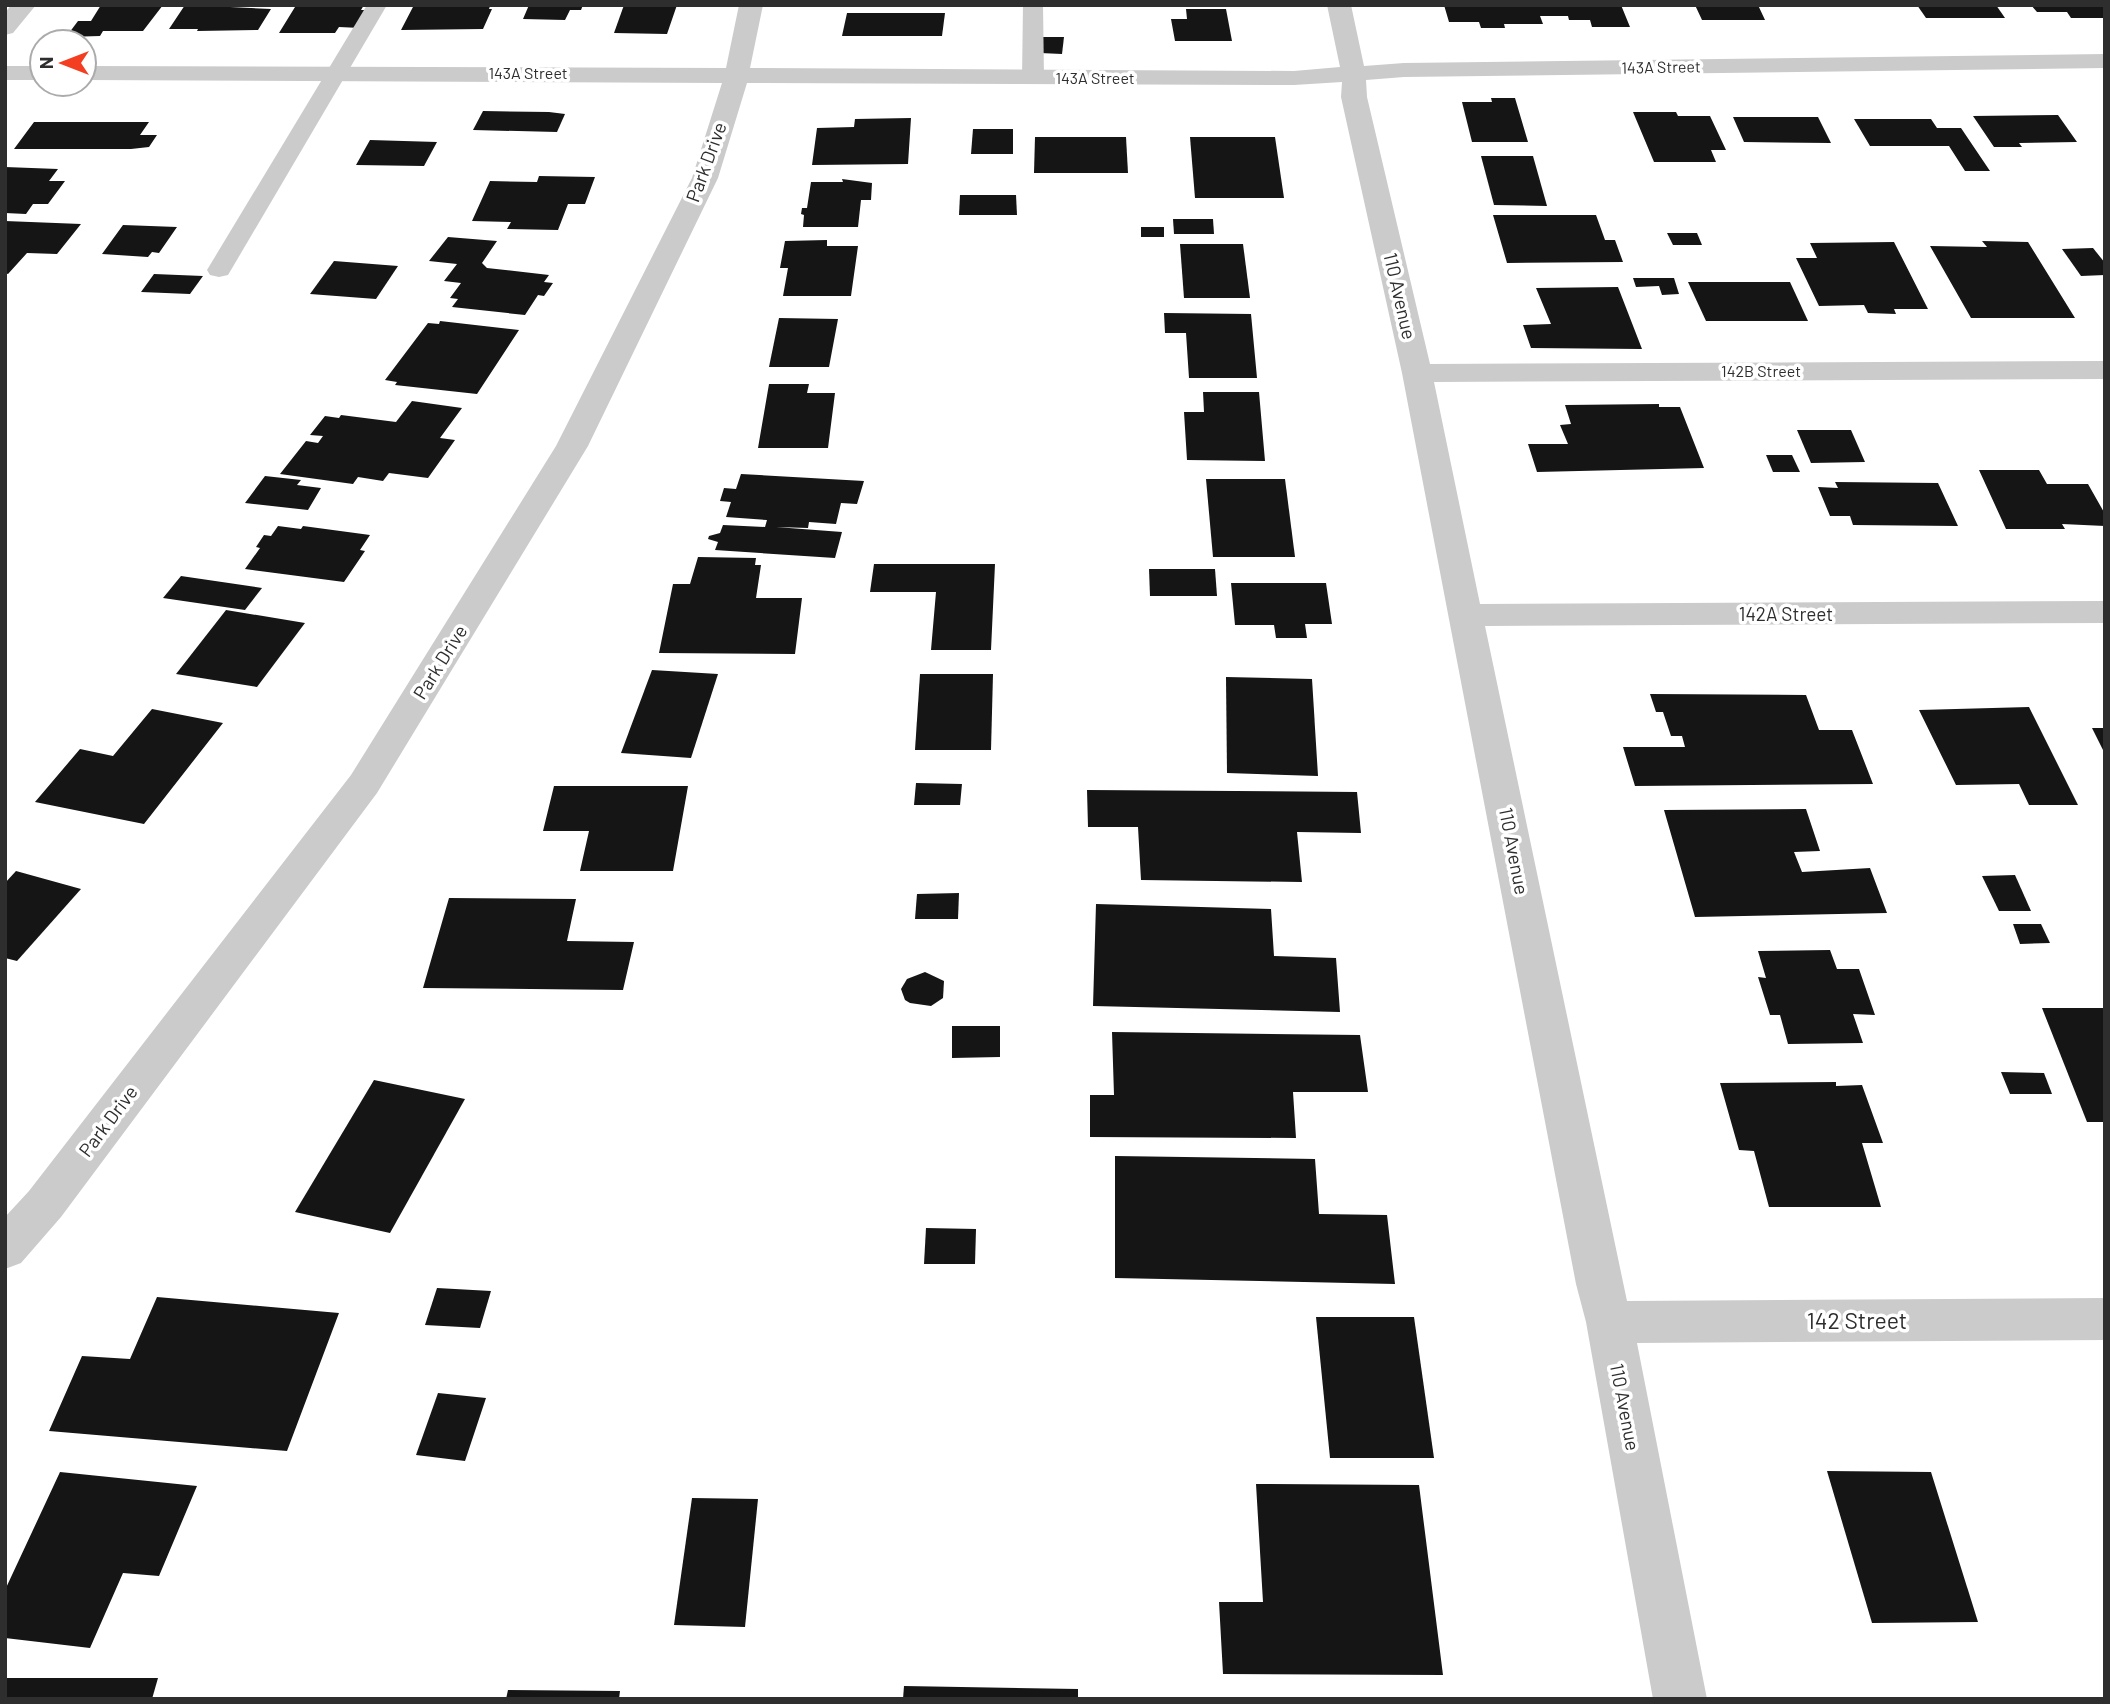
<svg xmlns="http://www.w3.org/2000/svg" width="2110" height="1704" font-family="Barlow,sans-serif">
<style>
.building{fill:#151515}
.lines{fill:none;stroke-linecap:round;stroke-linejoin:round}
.lane{fill:#cbcbcb;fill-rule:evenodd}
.street{fill:#cbcbcb;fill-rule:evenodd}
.labels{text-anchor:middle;stroke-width:7;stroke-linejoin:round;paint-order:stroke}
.far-street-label{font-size:16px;fill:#2e2e2e;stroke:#fff}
.street-label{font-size:19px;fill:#2e2e2e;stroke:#fff}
.near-street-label{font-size:23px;fill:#2e2e2e;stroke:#fff}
</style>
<rect width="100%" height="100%" fill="#fff"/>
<g class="building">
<polygon points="101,5 163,5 143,31 103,31 100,36 66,37 78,21 91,21"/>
<polygon points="185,5 231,5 230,7 271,9 258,30 197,31 198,29 169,29"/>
<polygon points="314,5 364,5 361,10 369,10 360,28 339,27 335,33 279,33 295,7"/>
<polygon points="414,5 490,6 489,9 492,9 483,29 401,30"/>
<polygon points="529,5 583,5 581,10 570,10 565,20 523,19"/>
<polygon points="624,5 677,5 667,34 614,33"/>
<polygon points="1444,5 1621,5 1630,27 1592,27 1590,20 1569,20 1568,16 1540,16 1543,24 1504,24 1505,28 1481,28 1479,22 1449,22"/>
<polygon points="1695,5 1758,5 1765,20 1702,20"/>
<polygon points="1917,5 1996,5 2005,18 1926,18"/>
<polygon points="2031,5 2105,5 2105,18 2071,18 2067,12 2037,12"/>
<polygon points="1186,9 1226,9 1232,41 1175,41 1171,19 1187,19"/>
<polygon points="847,13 945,13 942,36 842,36"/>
<polygon points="1042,37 1064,37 1062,54 1040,53"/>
<polygon points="1491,98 1515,98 1528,142 1472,142 1462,102 1492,102"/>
<polygon points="483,111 549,112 565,114 557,132 473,130"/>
<polygon points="1633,112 1676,112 1678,116 1710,116 1726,150 1711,150 1716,162 1654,162"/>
<polygon points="2058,115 2077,142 2019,143 2022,147 1994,147 1973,116"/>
<polygon points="1733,117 1818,117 1831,143 1744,142"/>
<polygon points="911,118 908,164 812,165 817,128 854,127 855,119"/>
<polygon points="1854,119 1931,119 1937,128 1961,128 1990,171 1965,171 1949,146 1870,146"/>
<polygon points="34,122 149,122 140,135 157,135 149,147 131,149 14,149"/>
<polygon points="973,129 1013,129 1013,154 971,154"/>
<polygon points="1035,137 1126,137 1128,173 1034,173"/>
<polygon points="1190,137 1275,137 1284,198 1195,198"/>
<polygon points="370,140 437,142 424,166 356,165"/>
<polygon points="1481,156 1533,156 1547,206 1494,205"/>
<polygon points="5,167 58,169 49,181 65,181 48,204 33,204 26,214 5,213"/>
<polygon points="539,176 595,177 585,204 568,204 558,230 507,229 511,222 472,221 490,181 537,182"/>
<polygon points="842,179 872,183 871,200 861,200 858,227 803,227 804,215 801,214 802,208 807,208 811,182 843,182"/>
<polygon points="960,195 1016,195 1017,215 959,215"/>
<polygon points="1493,215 1596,215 1605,240 1615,240 1623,262 1507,263"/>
<polygon points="1173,219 1213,219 1214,234 1174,234"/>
<polygon points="5,221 81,224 57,254 27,253 8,274 5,273"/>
<polygon points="123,225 177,227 159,253 152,252 148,257 102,254"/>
<rect x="1141" y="227" width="23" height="10"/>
<polygon points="1667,233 1697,233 1702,245 1673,245"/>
<polygon points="448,237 497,241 482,263 487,268 549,275 544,282 553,283 544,296 538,295 525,315 452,307 458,299 450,298 461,283 444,281 457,264 429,261"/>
<polygon points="827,240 827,246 858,246 851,296 783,296 788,268 780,268 785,241"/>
<polygon points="1982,241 2028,242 2075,318 1971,318 1930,246 1987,247"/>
<polygon points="1894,242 1928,309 1894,309 1896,314 1868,313 1864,305 1819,306 1796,258 1817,258 1810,243"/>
<polygon points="1180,244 1243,244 1250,298 1184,298"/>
<polygon points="2093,248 2105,263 2105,275 2081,276 2062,249"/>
<polygon points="334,261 398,266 376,299 310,294"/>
<polygon points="154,274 203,276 190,294 141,292"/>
<polygon points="1633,278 1674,278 1679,294 1662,295 1659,286 1636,287"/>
<polygon points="1688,282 1790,282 1808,321 1706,321"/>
<polygon points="1618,287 1642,349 1531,348 1523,325 1551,324 1536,288"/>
<polygon points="1164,313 1251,314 1257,378 1189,378 1186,333 1165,333"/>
<polygon points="779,318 838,319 829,367 769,367"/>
<polygon points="440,321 519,330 477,394 395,385 397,382 385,380 428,323 439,324"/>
<polygon points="769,384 809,384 807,393 835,393 828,448 758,448"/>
<polygon points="1203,392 1259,392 1265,461 1187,460 1184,412 1204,412"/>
<polygon points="412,401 462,408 440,438 455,440 428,478 389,473 383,481 358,477 353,484 280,474 306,441 318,443 323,436 310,435 325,416 339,418 341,415 396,422"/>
<polygon points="1659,404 1659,407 1680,407 1704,468 1537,472 1528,444 1568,444 1560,425 1571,424 1565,405"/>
<polygon points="1797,430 1851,430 1865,462 1811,463"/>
<polygon points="1766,455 1792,455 1800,472 1773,472"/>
<polygon points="1979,470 2039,470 2047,484 2088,484 2105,514 2105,526 2062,524 2065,529 2006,529"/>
<polygon points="741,474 864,481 857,504 841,503 836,524 809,522 808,528 776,527 842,532 835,558 715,550 718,542 708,539 709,536 720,533 723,525 765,527 767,520 726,517 731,502 720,501 724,488 736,489"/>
<polygon points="265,476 301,480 297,485 321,488 308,510 245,503"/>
<polygon points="1206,479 1285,479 1295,557 1213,557"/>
<polygon points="1835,482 1938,483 1958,526 1853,525 1850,516 1830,516 1818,487 1838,488"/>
<polygon points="278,526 301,529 303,526 370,535 360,550 365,551 344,582 245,569 260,548 256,547 264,535 271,536"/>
<polygon points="698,557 756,558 755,565 761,565 756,598 802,598 795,654 659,653 673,584 690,584"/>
<polygon points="874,564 995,564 991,650 931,650 936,592 870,592"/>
<polygon points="1149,569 1215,569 1217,596 1150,596"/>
<polygon points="181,576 262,588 245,610 163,598"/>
<polygon points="1231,583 1326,583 1332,624 1305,624 1307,638 1276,638 1274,625 1235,625"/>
<polygon points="226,610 305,623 257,687 176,674"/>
<polygon points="652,670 718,674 691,758 621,753"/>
<polygon points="920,674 993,674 991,750 915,750"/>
<polygon points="1226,677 1312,679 1318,776 1227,773"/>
<polygon points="1650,694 1806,695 1819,730 1852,730 1873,784 1635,786 1623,747 1685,747 1682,736 1671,736 1663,712 1656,712"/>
<polygon points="2029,707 2078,805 2029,805 2019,784 1956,785 1919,710"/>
<polygon points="152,709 223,723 144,824 35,802 80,749 113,756"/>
<polygon points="2092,728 2105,728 2105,754"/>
<polygon points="916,783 962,784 960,805 914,805"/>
<polygon points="554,786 688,786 673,871 580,871 589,831 543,831"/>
<polygon points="1087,790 1357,792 1361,833 1297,832 1302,882 1141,880 1138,827 1088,827"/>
<polygon points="1806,809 1820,851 1794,852 1802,872 1870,868 1887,913 1695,917 1664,810"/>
<polygon points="16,871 81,889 17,961 5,958 5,883"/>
<polygon points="2015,875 2031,911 1999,911 1982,876"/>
<polygon points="959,893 958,919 915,919 917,894"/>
<polygon points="449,898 576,899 567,941 634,942 623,990 423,988"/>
<polygon points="1096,904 1271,909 1274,956 1336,958 1340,1012 1093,1006"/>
<polygon points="2013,924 2041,924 2050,943 2020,944"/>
<polygon points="1830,950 1837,969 1859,969 1875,1015 1853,1014 1863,1043 1788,1044 1780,1015 1770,1015 1758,977 1766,978 1758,951"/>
<polygon points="925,972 944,981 943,998 931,1006 910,1003 905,1000 901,989 907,979"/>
<polygon points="2042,1008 2105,1008 2105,1122 2087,1122"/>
<polygon points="952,1026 1000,1026 1000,1057 952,1058"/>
<polygon points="1112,1032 1360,1035 1368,1092 1293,1092 1296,1138 1090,1137 1090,1095 1114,1095"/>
<polygon points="2001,1072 2044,1073 2052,1094 2010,1094"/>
<polygon points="374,1080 465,1099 390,1233 295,1212"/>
<polygon points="1836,1082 1836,1086 1862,1085 1883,1143 1862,1143 1881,1207 1769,1207 1754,1151 1739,1150 1720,1083"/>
<polygon points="1115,1156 1315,1159 1319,1214 1387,1215 1395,1284 1115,1278"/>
<polygon points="926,1228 976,1229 975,1264 924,1264"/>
<polygon points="437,1288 491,1291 480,1328 425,1325"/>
<polygon points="157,1297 339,1313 287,1451 49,1431 82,1356 130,1359"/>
<polygon points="1316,1317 1414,1317 1434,1458 1330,1458"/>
<polygon points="438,1393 486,1398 465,1461 416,1455"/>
<polygon points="1827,1471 1931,1472 1978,1622 1872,1623"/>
<polygon points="60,1472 197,1486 159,1576 123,1573 90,1648 5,1638 5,1590"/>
<polygon points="1256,1484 1419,1485 1443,1675 1223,1674 1219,1602 1263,1602"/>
<polygon points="692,1498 758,1499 745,1627 674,1625"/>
<polygon points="5,1678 158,1678 152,1699 5,1699"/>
<polygon points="904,1686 1078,1689 1078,1699 903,1699"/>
<polygon points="508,1690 620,1691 619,1699 506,1699"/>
</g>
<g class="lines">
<g class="lane">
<polygon points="367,5 387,5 231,270 228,275 219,277 210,275 207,270"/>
<polygon points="1023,5 1043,5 1044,78 1041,83 1025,83 1022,78"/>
</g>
<g class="street">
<polygon points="11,5 36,5 13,33 5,35 5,13"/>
<polygon points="739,5 763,5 750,68 1294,71 1340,67 1327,5 1351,5 1364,66 1404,63 2105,54 2105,68 1404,77 1366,80 1367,97 1430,364 2105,361 2105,379 1434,382 1480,604 2105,601 2105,623 1485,626 1627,1301 2105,1298 2105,1340 1637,1343 1707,1699 1653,1699 1586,1322 1576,1284 1402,373 1341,97 1342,82 1294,85 747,83 718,178 588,446 377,793 61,1217 21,1263 5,1269 5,1217 29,1191 351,775 556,446 692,178 722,83 84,80 84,66 726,68"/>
<rect x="5" y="66" width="37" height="14"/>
</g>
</g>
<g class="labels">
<g class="far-street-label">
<text transform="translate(1661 67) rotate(-1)" y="6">143A Street</text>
<text x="528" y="79">143A Street</text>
<text x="1095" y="84">143A Street</text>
<text x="1761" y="377">142B Street</text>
</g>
<g class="street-label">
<text transform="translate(706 162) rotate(-70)" y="7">Park Drive</text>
<text transform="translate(1400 296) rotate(77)" y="7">110 Avenue</text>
<text x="1786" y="621">142A Street</text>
<text transform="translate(440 662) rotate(-58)" y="7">Park Drive</text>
<text transform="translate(1514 851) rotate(79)" y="7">110 Avenue</text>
<text transform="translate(108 1121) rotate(-53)" y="7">Park Drive</text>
<text transform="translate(1625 1407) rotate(79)" y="7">110 Avenue</text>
</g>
<g class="near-street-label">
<text x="1857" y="1329">142 Street</text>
</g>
</g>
<rect width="2110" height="1704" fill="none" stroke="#2e2e2e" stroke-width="14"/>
<g transform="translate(63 63) rotate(270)"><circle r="33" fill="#ffffff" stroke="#ababab" stroke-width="2"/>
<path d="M0-5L12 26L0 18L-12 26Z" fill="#f33e22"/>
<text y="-10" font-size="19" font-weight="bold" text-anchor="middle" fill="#2e2e2e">N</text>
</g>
</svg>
